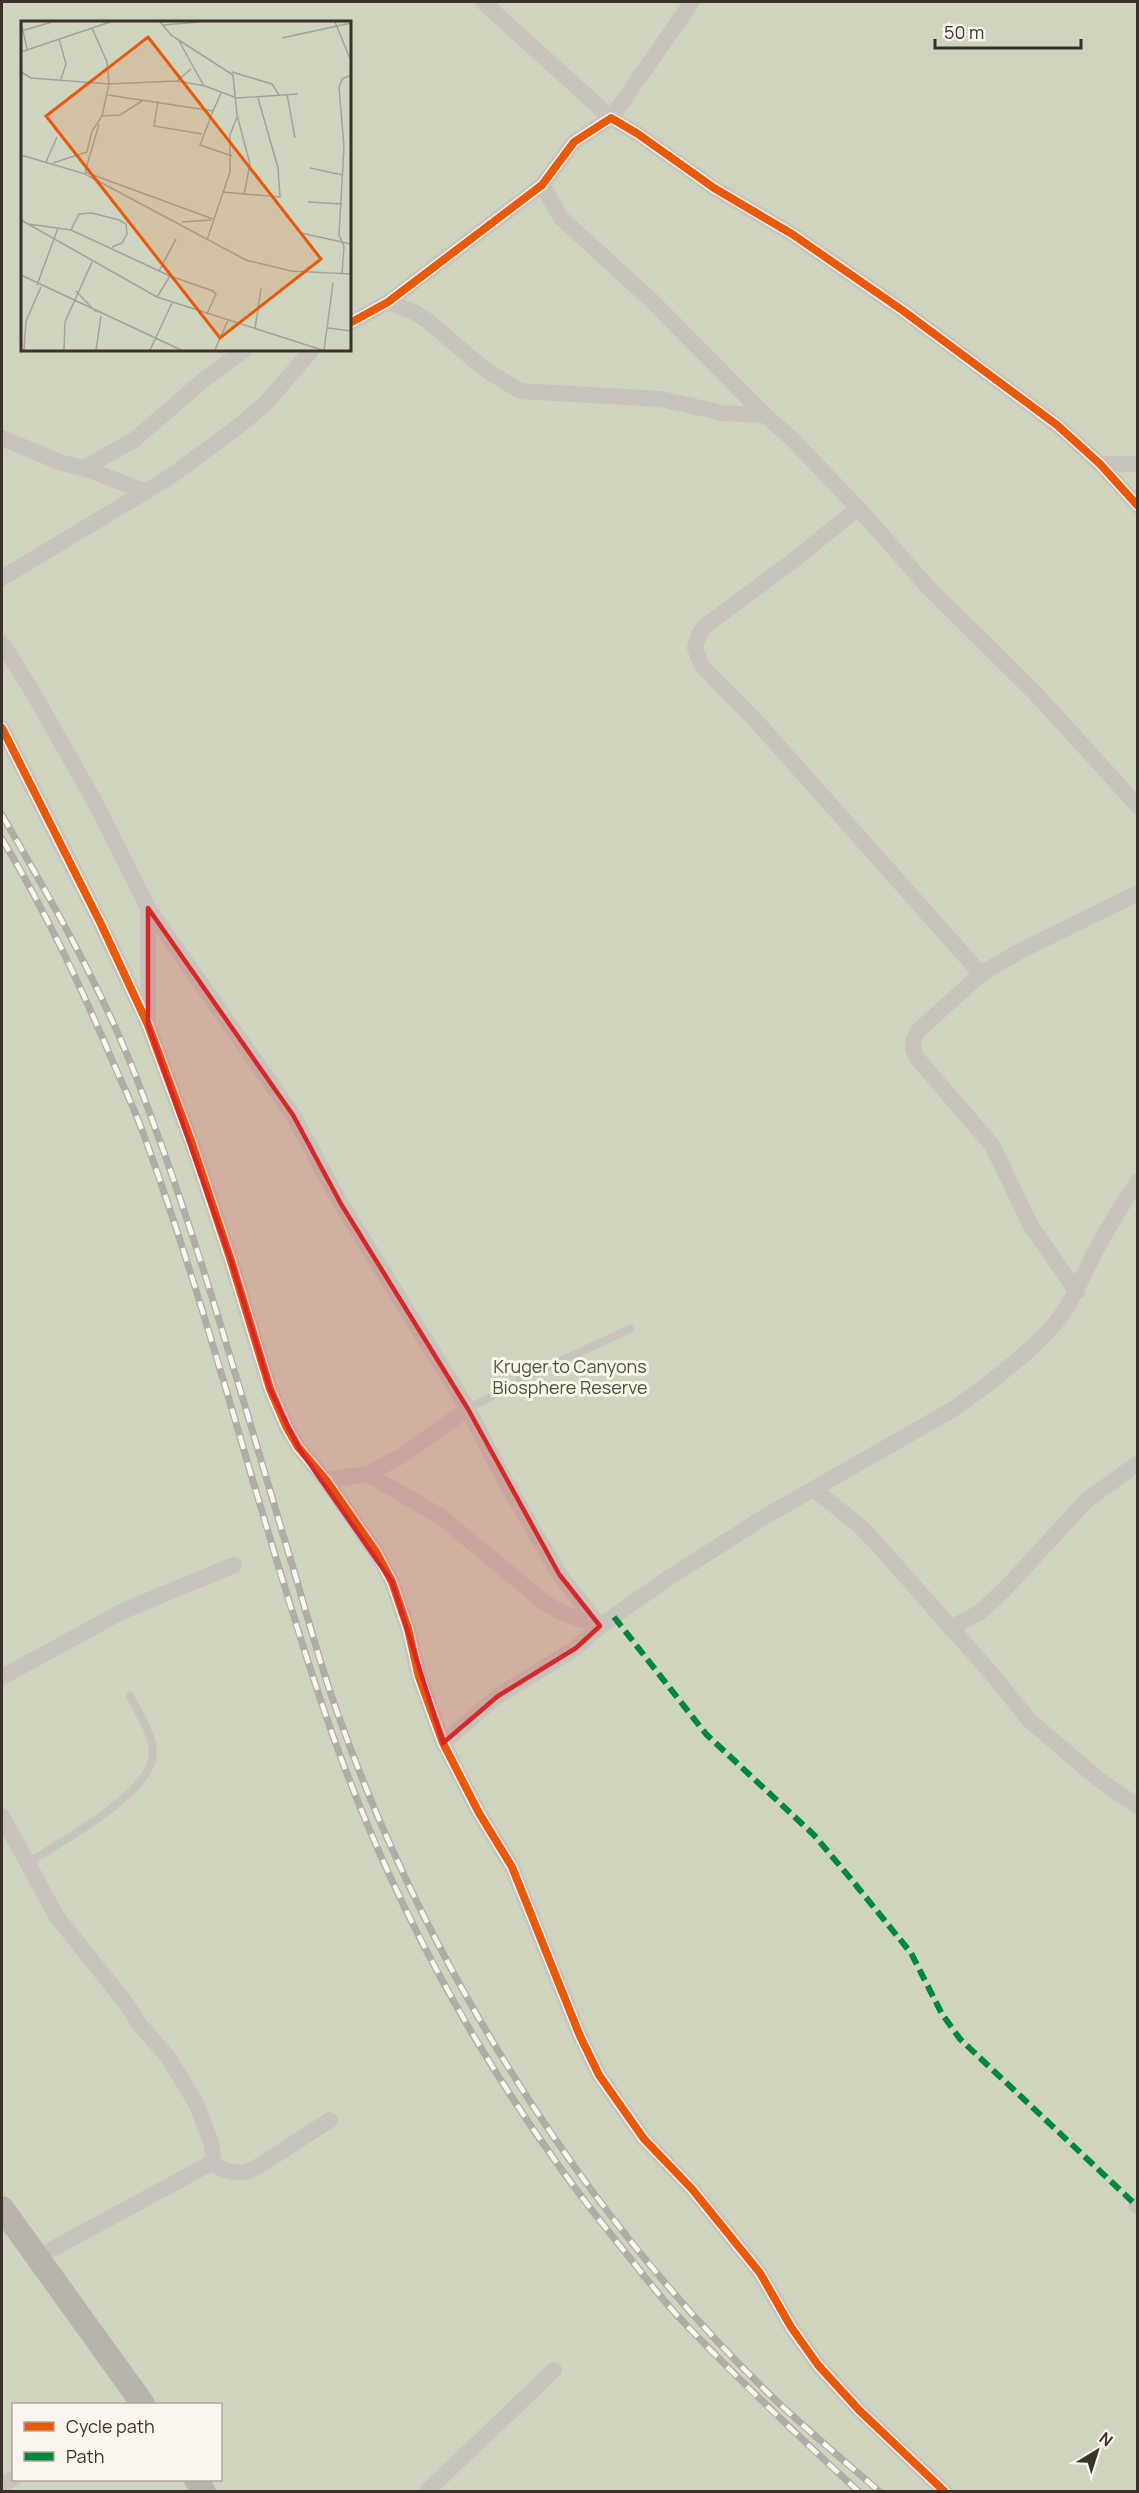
<svg xmlns="http://www.w3.org/2000/svg" width="1139" height="2493" font-family="Manrope,sans-serif">
<style>
.green{fill:#cfd4bf;fill-rule:evenodd}
.lines{fill:none;stroke-linecap:round;stroke-linejoin:round}
.lane{stroke:#c8c3bd;stroke-width:8}
.street{stroke:#c8c3bd;stroke-width:16}
.secondary{stroke:#b9b3ad;stroke-width:24}
.rail-casing{stroke:#b0aca7;stroke-width:7}
.rail{stroke:#faf5ed;stroke-width:4.5;stroke-dasharray:14;stroke-linecap:butt}
.quiet{stroke:#00873e;stroke-width:6;stroke-dasharray:12 6;stroke-linecap:butt}
.cycleway-casing{stroke:#faf5ed;stroke-width:11}
.cycleway{stroke:#e8590c;stroke-width:8}
.marked{fill:#d62828;fill-opacity:0.2;stroke:#d62828;stroke-width:4.5;stroke-linejoin:round}
.labels{text-anchor:middle;stroke-width:6;stroke-linejoin:round;paint-order:stroke}
.park-label{font-size:18px;fill:#45582f;stroke:#faf5ed}
.inset-road{fill:none;stroke:#a7a19a;stroke-width:1.5}
.view{fill:#e8590c;fill-opacity:0.15;stroke:#e8590c;stroke-width:3}
.inset-edge{fill:none;stroke:#3a312b;stroke-width:3}
</style>
<rect width="100%" height="100%" fill="#efebe4"/>
<path class="green" d="M2 2H1137V2491H2ZM22 22H350V350H22ZM14 2404H220V2480H14Z"/>
<g class="lines">
<g class="lane">
<polyline points="468,1409 530,1375 630,1329"/>
<path d="M28 1863C58 1843 155 1792 153 1752 153 1734 138 1712 130 1696"/>
</g>
<g class="street">
<polyline points="483,2 611,118 692,2"/>
<polyline points="542,185 561,218 650,299 765,415 791,438 858,508 928,587 1036,694 1138,806"/>
<polyline points="388,302 414,312 428,321 483,368 520,391 661,399 723,413 765,415"/>
<polyline points="350,323 388,302 542,185 574,142 611,118 638,134 714,188 792,234 902,310 1057,425 1100,464 1138,506"/>
<polyline points="2,438 62,463 84,468 134,440 207,377 244,350"/>
<polyline points="1100,464 1138,464"/>
<polyline points="84,468 146,492"/>
<polyline points="858,508 793,561 705,626 699,634 695,648 702,666 757,722 981,974"/>
<polyline points="2,578 168,478 235,429 264,405 312,350"/>
<polyline points="2,643 32,691 96,804 148,908 293,1115 341,1204 468,1409 505,1481 559,1574 600,1626"/>
<polyline points="2,728 101,924 148,1025 192,1144 231,1261 270,1389 286,1426 298,1447 326,1480 376,1552 392,1582 408,1629 419,1677 443,1743 479,1813 512,1867 580,2036 599,2075 644,2139 692,2189 760,2273 791,2327 818,2365 859,2410 945,2492"/>
<polyline points="148,909 148,1021"/>
<path d="M1077 1292 1031 1226 992 1145 916 1057C911 1046 912 1040 919 1030L981 974 1020 951 1138 893"/>
<polyline points="367,1474 440,1516 545,1603 562,1613 600,1626"/>
<polyline points="326,1480 367,1474 400,1457 468,1409"/>
<polyline points="813,1489 859,1525 877,1544 991,1673 1029,1720 1097,1778 1138,1807"/>
<polyline points="950,1628 979,1613 1005,1589 1086,1501 1138,1463"/>
<polyline points="2,1677 123,1611 234,1565"/>
<path d="M443 1743 498 1696 576 1648 600 1626 664 1581 766 1516 952 1410C983 1388 1038 1348 1060 1317 1075 1297 1083 1275 1095 1252 1108 1228 1122 1204 1138 1181"/>
<polyline points="2,1816 57,1917 125,2002 140,2025 168,2057 196,2103 211,2142 213,2154 211,2163 36,2258"/>
<path d="M211 2163C227 2172 237 2176 254 2169L330 2120"/>
<polyline points="1136,2205 1138,2206"/>
<polyline points="2,2485 14,2478"/>
<polyline points="426,2492 554,2370"/>
</g>
<g class="secondary">
<polyline points="2,2208 143,2404"/>
<polyline points="196,2480 204,2492"/>
</g>
<g class="rail-casing">
<g id="rail">
<path d="M2 815C52 902 102 988 138 1082 197 1235 241 1394 288 1551 305 1606 319 1663 339 1717 427 1964 577 2206 764 2389 801 2425 841 2458 880 2492"/>
<path d="M2 839C45 910 80 984 112 1060 122 1083 133 1106 142 1130 212 1320 259 1518 324 1710 390 1905 491 2087 621 2247 639 2269 656 2292 675 2313 734 2376 796 2434 859 2492"/>
</g>
</g>
<use href="#rail" class="rail"/>
<polyline class="quiet" points="614,1617 706,1734 814,1835 851,1879 911,1953 942,2014 960,2039 1136,2205"/>
<g class="cycleway-casing">
<g id="cycleway">
<polyline points="350,323 388,302 542,185 574,142 611,118 638,134 714,188 792,234 902,310 1057,425 1100,464 1138,506"/>
<polyline points="2,728 101,924 148,1025 192,1144 231,1261 270,1389 286,1426 298,1447 326,1480 376,1552 392,1582 408,1629 419,1677 443,1743 479,1813 512,1867 580,2036 599,2075 644,2139 692,2189 760,2273 791,2327 818,2365 859,2410 945,2492"/>
</g>
</g>
<use href="#cycleway" class="cycleway"/>
</g>
<path class="marked" d="M148 908 293 1115 341 1204 468 1409 559 1574 600 1626 576 1648 498 1696 443 1743 392 1582 298 1447 270 1389 231 1261 148 1025Z"/>
<g class="labels">
<g class="park-label">
<text x="570" y="1373">Kruger to Canyons<tspan x="570" dy="21">Biosphere Reserve</tspan></text>
</g>
</g>
<g transform="translate(21 21)">
<rect width="330" height="330" fill="#efebe4"/>
<path d="M0 1H330V329H0Z" fill="#cfd4bf"/>
<path class="inset-road" d="M0 1 6 28M139 1 152 16M314 1 330 40M142 4 178 1M0 10 31 1M153 16 212 54 216 94 229 143 223 174M261 17 330 2M38 18 45 43 40 58M158 20 183 65M0 31 89 1M0 51 10 57 88 63 86 41 71 7M211 51 251 63 258 74M156 60 170 48M266 73 274 117M87 74 192 90 200 72M137 80 133 105 181 113M192 90 179 124 211 135M81 95 99 94 121 80M0 134 64 153 225 239 270 250 330 253M25 141 36 116M32 142 66 131 71 110 81 95 88 63 156 60 184 65 216 77 277 73M289 147 322 154M64 151 192 198M64 151 78 103M201 171 259 176 257 147 237 77M287 181 321 183M0 199 136 276 301 329M161 201 190 199M7 203 50 209 149 255 192 270 195 273 186 293M50 209 58 193 71 192 98 199 105 203 106 213 101 222 91 226M280 212 330 223M186 219 209 151V114L216 96M138 250 155 218M321 253 323 225 318 214 323 126 318 66 321 58 330 54M0 254 160 329M16 264 37 207M55 270 75 291M136 276 149 255M307 307 330 310M234 308 240 267M3 329 5 300 20 266M43 329 44 301 71 241M75 329 80 295M129 329 151 282M194 329 207 299M303 329 312 262"/>
<path class="view" d="M127 16 300 238 199 317 25 95Z"/>
<rect width="330" height="330" class="inset-edge"/>
</g>
<rect width="1139" height="2493" fill="none" stroke="#3a312b" stroke-width="6"/>
<rect x="12" y="2403" width="210" height="78" fill="#faf5ed" stroke="#ada79f" stroke-width="1.5"/>
<rect x="24" y="2422" width="30" height="9" fill="#e8590c" stroke="#ada79f" stroke-width="1.5"/>
<text x="66" y="2433" font-size="18" fill="#3a312b">Cycle path</text>
<rect x="24" y="2452" width="30" height="9" fill="#00873e" stroke="#ada79f" stroke-width="1.5"/>
<text x="66" y="2463" font-size="18" fill="#3a312b">Path</text>
<g transform="translate(1097 2451) rotate(38)" stroke="#faf5ed" stroke-width="4.5" paint-order="stroke">
<path d="M0-4.5L10 22L0 15L-10 22Z" fill="#3a312b"/>
<text y="-9" font-size="16" font-weight="bold" text-anchor="middle" fill="#3a312b">N</text>
</g>
<path d="M935 39v9h146v-9" fill="none" stroke="#3a312b" stroke-width="3"/>
<text x="944" y="39" font-size="18" fill="#3a312b" stroke="#faf5ed" stroke-width="4.5" paint-order="stroke">50 m</text>
</svg>
